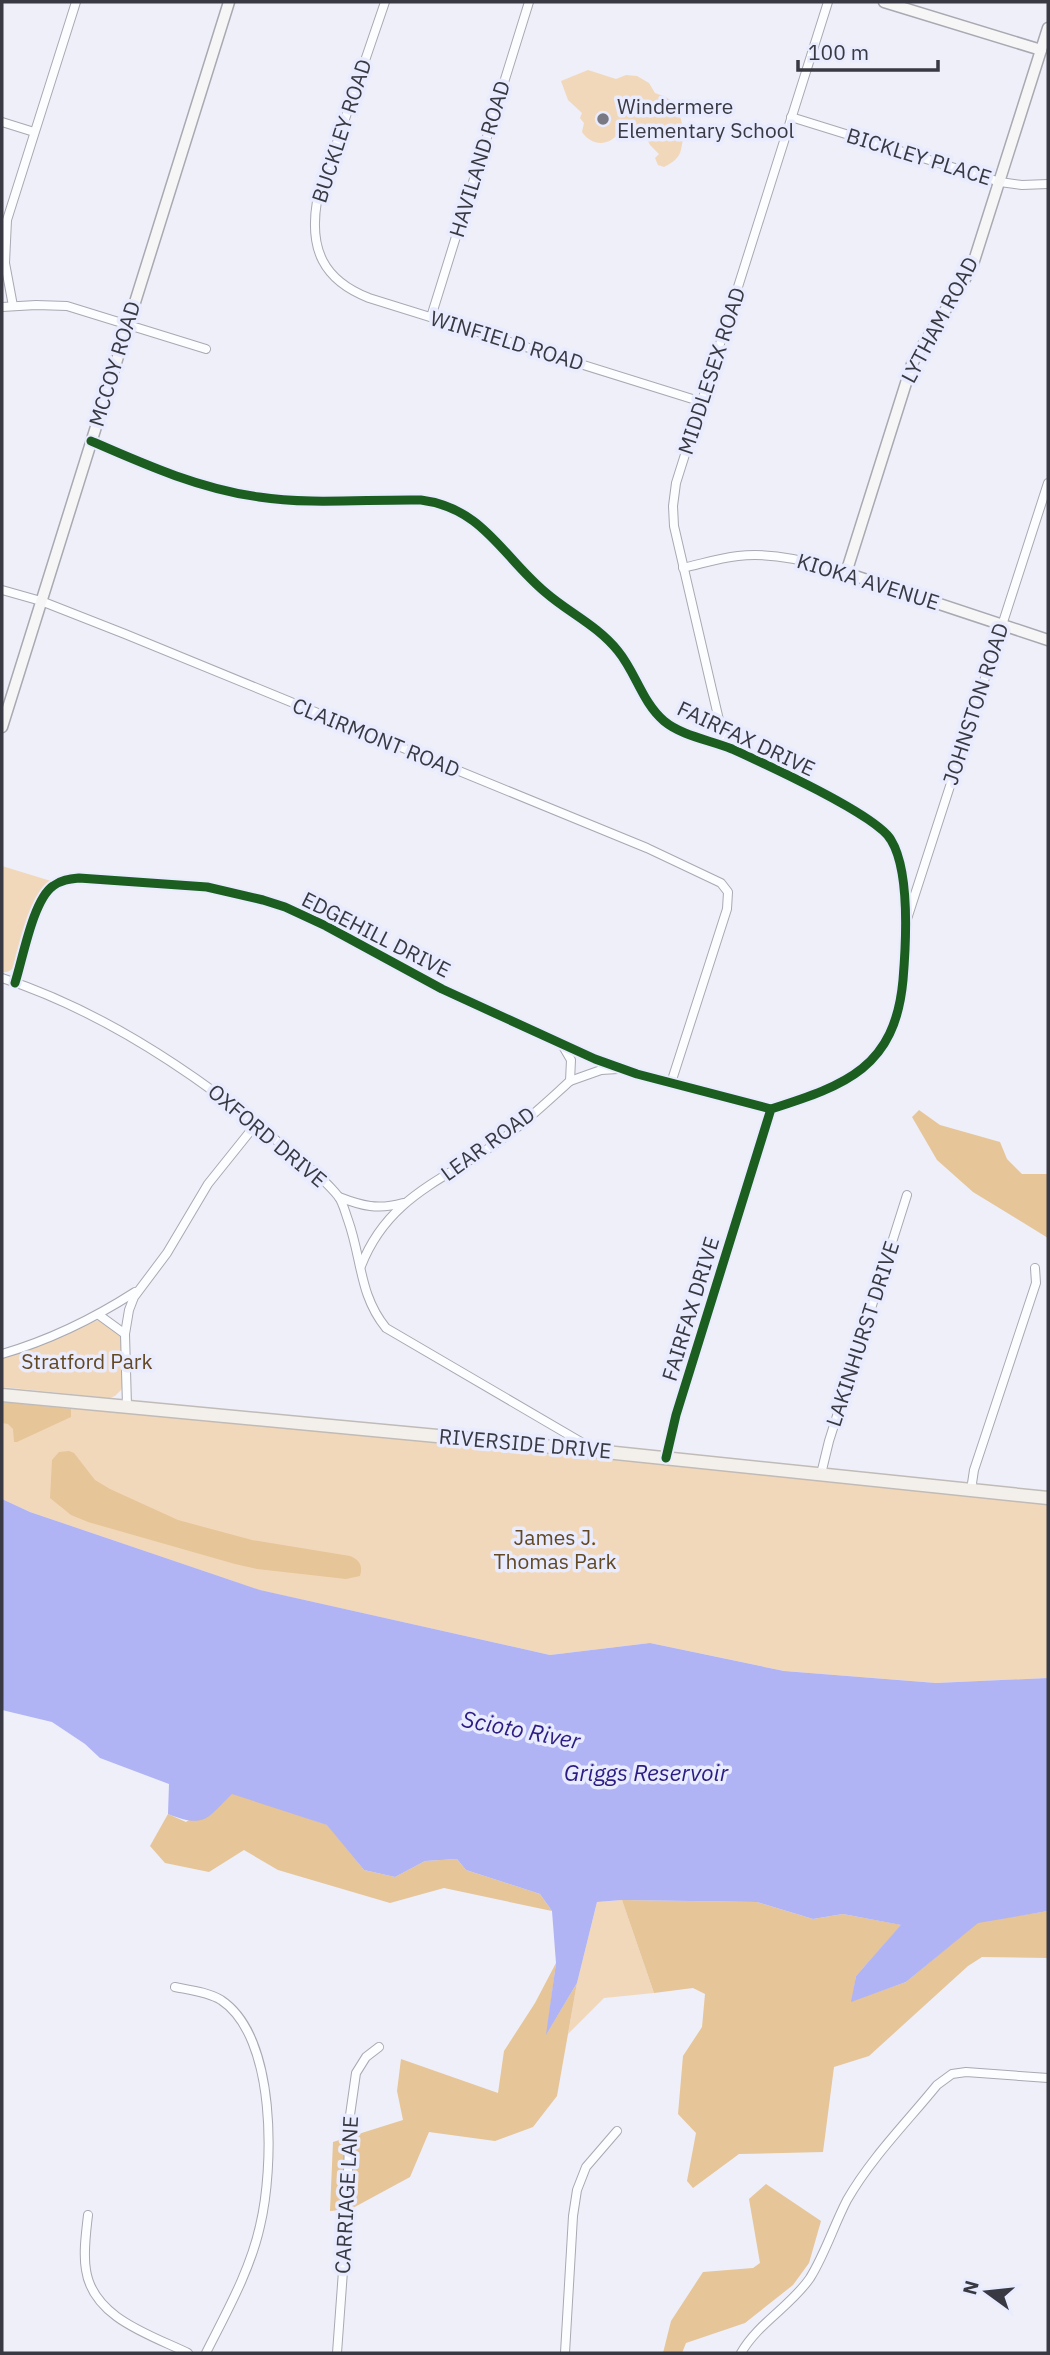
<svg xmlns="http://www.w3.org/2000/svg" width="1050" height="2355" font-family="'IBM Plex Sans',sans-serif">
<style>
.green{fill:#f2d8ba}
.forest{fill:#e6c598}
.water{fill:#b0b3f4}
.lines{fill:none;stroke-linecap:round;stroke-linejoin:round}
.street-casing{stroke:#a8a9b2;stroke-width:10}
.secondary-casing{stroke:#a8a9b2;stroke-width:13}
.primary-casing{stroke:#c1bbb8;stroke-width:15}
.street{stroke:#fcfdfe;stroke-width:8}
.secondary{stroke:#f7f6f6;stroke-width:10}
.primary{stroke:#f3f0ec;stroke-width:12}
.cycleway-casing{stroke:#e9ebfe;stroke-width:13}
.cycleway{stroke:#1b5e20;stroke-width:9}
.poi-dot{fill:#787982;stroke:#e9ebfe;stroke-width:2.5}
.labels{text-anchor:middle;stroke-width:7;stroke-linejoin:round;paint-order:stroke}
.poi-label{font-size:21px;fill:#383942;stroke:#e9ebfe;text-anchor:start}
.street-label{font-size:21px;fill:#383942;stroke:#e9ebfe}
.park-label{font-size:21px;fill:#624823;stroke:#e9ebfe}
.water-label{font-size:23px;font-style:italic;fill:#2d1d82;stroke:#e9ebfe}
</style>
<rect width="100%" height="100%" fill="#eeeff9"/>
<g class="green">
<path d="M588 70 616 79 626 75 637 76 649 83 655 93C660 95 666 96 670 100 683 111 686 137 680 153 677 160 670 164 664 167L658 165 655 158 659 154 650 145 640 126 622 129C612 145 594 149 582 132L584 123 580 118 582 113 568 100 561 81Z"/>
<path d="M2 866 51 881 41 894 16 965C12 970 8 973 2 972Z"/>
<polygon points="98,1320 117,1330 122,1336 122,1389 115,1396 110,1398 2,1387 2,1358 40,1346"/>
<polygon points="2,1395 1048,1498 1048,1678 936,1683 784,1671 650,1643 550,1655 259,1590 30,1512 2,1499"/>
<polygon points="622,1900 654,1993 604,1998 568,2034 577,1983 597,1902"/>
</g>
<g class="forest">
<polygon points="919,1110 940,1125 1000,1142 1007,1159 1022,1174 1048,1174 1048,1238 973,1192 937,1160 912,1117"/>
<polygon points="2,1402 71,1409 71,1417 17,1442 14,1442 13,1429 8,1424 2,1423"/>
<path d="M69 1451 74 1453 95 1480 110 1489 178 1520 252 1540 350 1556C360 1560 363 1566 360 1576L346 1579 257 1569 235 1564 88 1522 71 1515 50 1498 52 1460 59 1452Z"/>
<polygon points="232,1793 328,1825 364,1870 395,1877 425,1861 457,1859 466,1870 540,1894 552,1911 444,1888 390,1903 278,1870 244,1850 209,1872 165,1863 150,1846 168,1814 186,1822"/>
<polygon points="622,1900 757,1902 813,1919 843,1914 902,1925 856,1976 852,2001 906,1982 978,1922 1048,1911 1048,1958 982,1957 968,1966 869,2056 834,2067 823,2152 739,2154 693,2188 687,2181 696,2133 678,2114 683,2056 702,2027 705,1994 693,1988 654,1993"/>
<polygon points="556,1963 547,2033 577,1983 557,2096 533,2127 495,2141 429,2132 410,2177 351,2209 330,2211 333,2142 403,2120 397,2091 401,2059 498,2093 504,2051 535,2003"/>
<polygon points="766,2184 821,2221 809,2263 793,2285 745,2323 686,2343 682,2353 663,2353 671,2321 703,2272 753,2268 760,2263 749,2199"/>
</g>
<path class="water" d="M2 1499 30 1512 260 1590 550 1655 650 1643 784 1671 936 1683 1048 1678V1911L978 1923 906 1982 851 2002 856 1976 901 1925 843 1914 813 1919 757 1902 622 1900 597 1902 577 1983 546 2035 556 1963 552 1911 540 1894 466 1870 457 1859 425 1861 395 1877 364 1870 327 1825 232 1794C207 1818 206 1829 168 1814L169 1784 100 1758 85 1744 52 1722 2 1710Z"/>
<g class="lines">
<g class="street-casing">
<g id="street">
<path d="M385 2 317 201C309 249 323 280 369 298L702 402"/>
<polyline points="791,117 1000,182 1022,185 1048,184"/>
<polyline points="2,122 34,132"/>
<polyline points="13,306 5,263 7,220 76,2"/>
<polyline points="2,307 36,305 67,306 206,349"/>
<polyline points="431,317 529,2"/>
<path d="M91 441C146 465 200 489 259 497 309 505 369 499 421 500 483 508 502 556 545 592 569 613 597 625 618 651 636 673 642 702 664 721 682 736 710 740 732 749 763 763 877 815 891 840 910 871 906 944 903 980 895 1068 846 1085 771 1109L676 1415 666 1458"/>
<path d="M683 568C701 564 719 558 738 556 775 552 811 562 846 573"/>
<polyline points="2,590 41,601 125,634 647,848 721,883 728,892 727,909 671,1083"/>
<polyline points="725,746 674,526 673,506 676,483 828,2"/>
<polyline points="907,919 1048,483"/>
<path d="M2 978C106 1012 200 1076 283 1146 301 1161 323 1177 338 1196 343 1202 345 1212 348 1220 362 1259 359 1295 386 1328L593 1449"/>
<path d="M15 983C23 958 33 900 53 886 61 880 69 879 79 878L207 887 263 900 285 907 326 926 442 989 595 1059 637 1074 771 1109"/>
<polyline points="570,1081 601,1070 618,1069"/>
<path d="M339 1197C362 1206 378 1210 403 1203"/>
<path d="M361 1266C389 1194 448 1179 505 1137 528 1120 549 1100 570 1081L571 1060 564 1048"/>
<polyline points="99,1315 125,1334 127,1406"/>
<polyline points="125,1334 129,1310 134,1297 167,1253 208,1184 256,1124"/>
<path d="M2 1354C50 1340 93 1319 135 1292"/>
<polyline points="821,1474 829,1441 907,1195"/>
<polyline points="971,1490 974,1470 1036,1283 1035,1268"/>
<path d="M175 1987C190 1990 208 1992 221 2000 277 2037 274 2168 260 2226 250 2271 226 2313 206 2353"/>
<path d="M88 2215C86 2233 83 2253 86 2270 93 2318 151 2335 188 2353"/>
<polyline points="337,2353 346,2230 350,2115 356,2073 366,2057 379,2047"/>
<polyline points="565,2353 573,2216 577,2190 586,2167 617,2131"/>
<path d="M741 2353C758 2323 791 2306 810 2278 825 2254 834 2225 847 2200 871 2158 907 2122 937 2085L952 2074 966 2072 1048 2078"/>
</g>
</g>
<g class="secondary-casing">
<g id="secondary">
<polyline points="884,2 1041,50"/>
<path d="M1048 28 973 264C956 299 930 329 912 364L846 573 1048 640"/>
<polyline points="2,727 229,2"/>
</g>
</g>
<g class="primary-casing">
<polyline id="primary" points="2,1395 596,1451 1048,1498"/>
</g>
<use href="#street" class="street"/>
<use href="#secondary" class="secondary"/>
<use href="#primary" class="primary"/>
<g class="cycleway-casing">
<g id="cycleway">
<path d="M91 441C146 465 200 489 259 497 309 505 369 499 421 500 483 508 502 556 545 592 569 613 597 625 618 651 636 673 642 702 664 721 682 736 710 740 732 749 763 763 877 815 891 840 910 871 906 944 903 980 895 1068 846 1085 771 1109L676 1415 666 1458"/>
<path d="M15 983C23 958 33 900 53 886 61 880 69 879 79 878L207 887 263 900 285 907 326 926 442 989 595 1059 637 1074 771 1109"/>
</g>
</g>
<use href="#cycleway" class="cycleway"/>
</g>
<circle class="poi-dot" cx="603" cy="119" r="7"/>
<g class="labels">
<g class="poi-label">
<text x="617" y="114">Windermere<tspan x="617" dy="24">Elementary School</tspan></text>
</g>
<g class="street-label">
<text transform="translate(342 131) rotate(-72)" y="7">BUCKLEY ROAD</text>
<text transform="translate(919 157) rotate(17)" y="7">BICKLEY PLACE</text>
<text transform="translate(480 159) rotate(-73)" y="7">HAVILAND ROAD</text>
<text transform="translate(940 320) rotate(-62)" y="7">LYTHAM ROAD</text>
<text transform="translate(507 341) rotate(17)" y="7">WINFIELD ROAD</text>
<text transform="translate(115 364) rotate(-73)" y="7">MCCOY ROAD</text>
<text transform="translate(712 371) rotate(-72)" y="7">MIDDLESEX ROAD</text>
<text transform="translate(868 582) rotate(17)" y="7">KIOKA AVENUE</text>
<text transform="translate(976 704) rotate(-72)" y="7">JOHNSTON ROAD</text>
<text transform="translate(376 738) rotate(22)" y="7">CLAIRMONT ROAD</text>
<text transform="translate(746 739) rotate(25)" y="7">FAIRFAX DRIVE</text>
<text transform="translate(376 935) rotate(27)" y="7">EDGEHILL DRIVE</text>
<text transform="translate(267 1136) rotate(40)" y="7">OXFORD DRIVE</text>
<text transform="translate(488 1144) rotate(-36)" y="7">LEAR ROAD</text>
<text transform="translate(691 1309) rotate(-73)" y="7">FAIRFAX DRIVE</text>
<text transform="translate(863 1334) rotate(-72)" y="7">LAKINHURST DRIVE</text>
<text transform="translate(525 1444) rotate(5)" y="7">RIVERSIDE DRIVE</text>
<text transform="translate(347 2195) rotate(-87)" y="7">CARRIAGE LANE</text>
</g>
<g class="park-label">
<text x="87" y="1369">Stratford Park</text>
<text x="555" y="1545">James J.<tspan x="555" dy="24">Thomas Park</tspan></text>
</g>
<g class="water-label">
<text transform="translate(521 1730) rotate(11)" y="8">Scioto River</text>
<text x="646" y="1781">Griggs Reservoir</text>
</g>
</g>
<rect width="1050" height="2355" fill="none" stroke="#383942" stroke-width="7"/>
<g transform="translate(987 2292) rotate(285)" stroke="#e9ebfe" stroke-width="5" paint-order="stroke">
<path d="M0-5L12 26L0 18L-12 26Z" fill="#383942"/>
<text y="-10" font-size="19" font-weight="bold" text-anchor="middle" fill="#383942">N</text>
</g>
<path d="M798 60v10h140v-10" fill="none" stroke="#383942" stroke-width="3.5"/>
<text x="808" y="60" font-size="21" fill="#383942" stroke="#e9ebfe" stroke-width="5" paint-order="stroke">100 m</text>
</svg>
